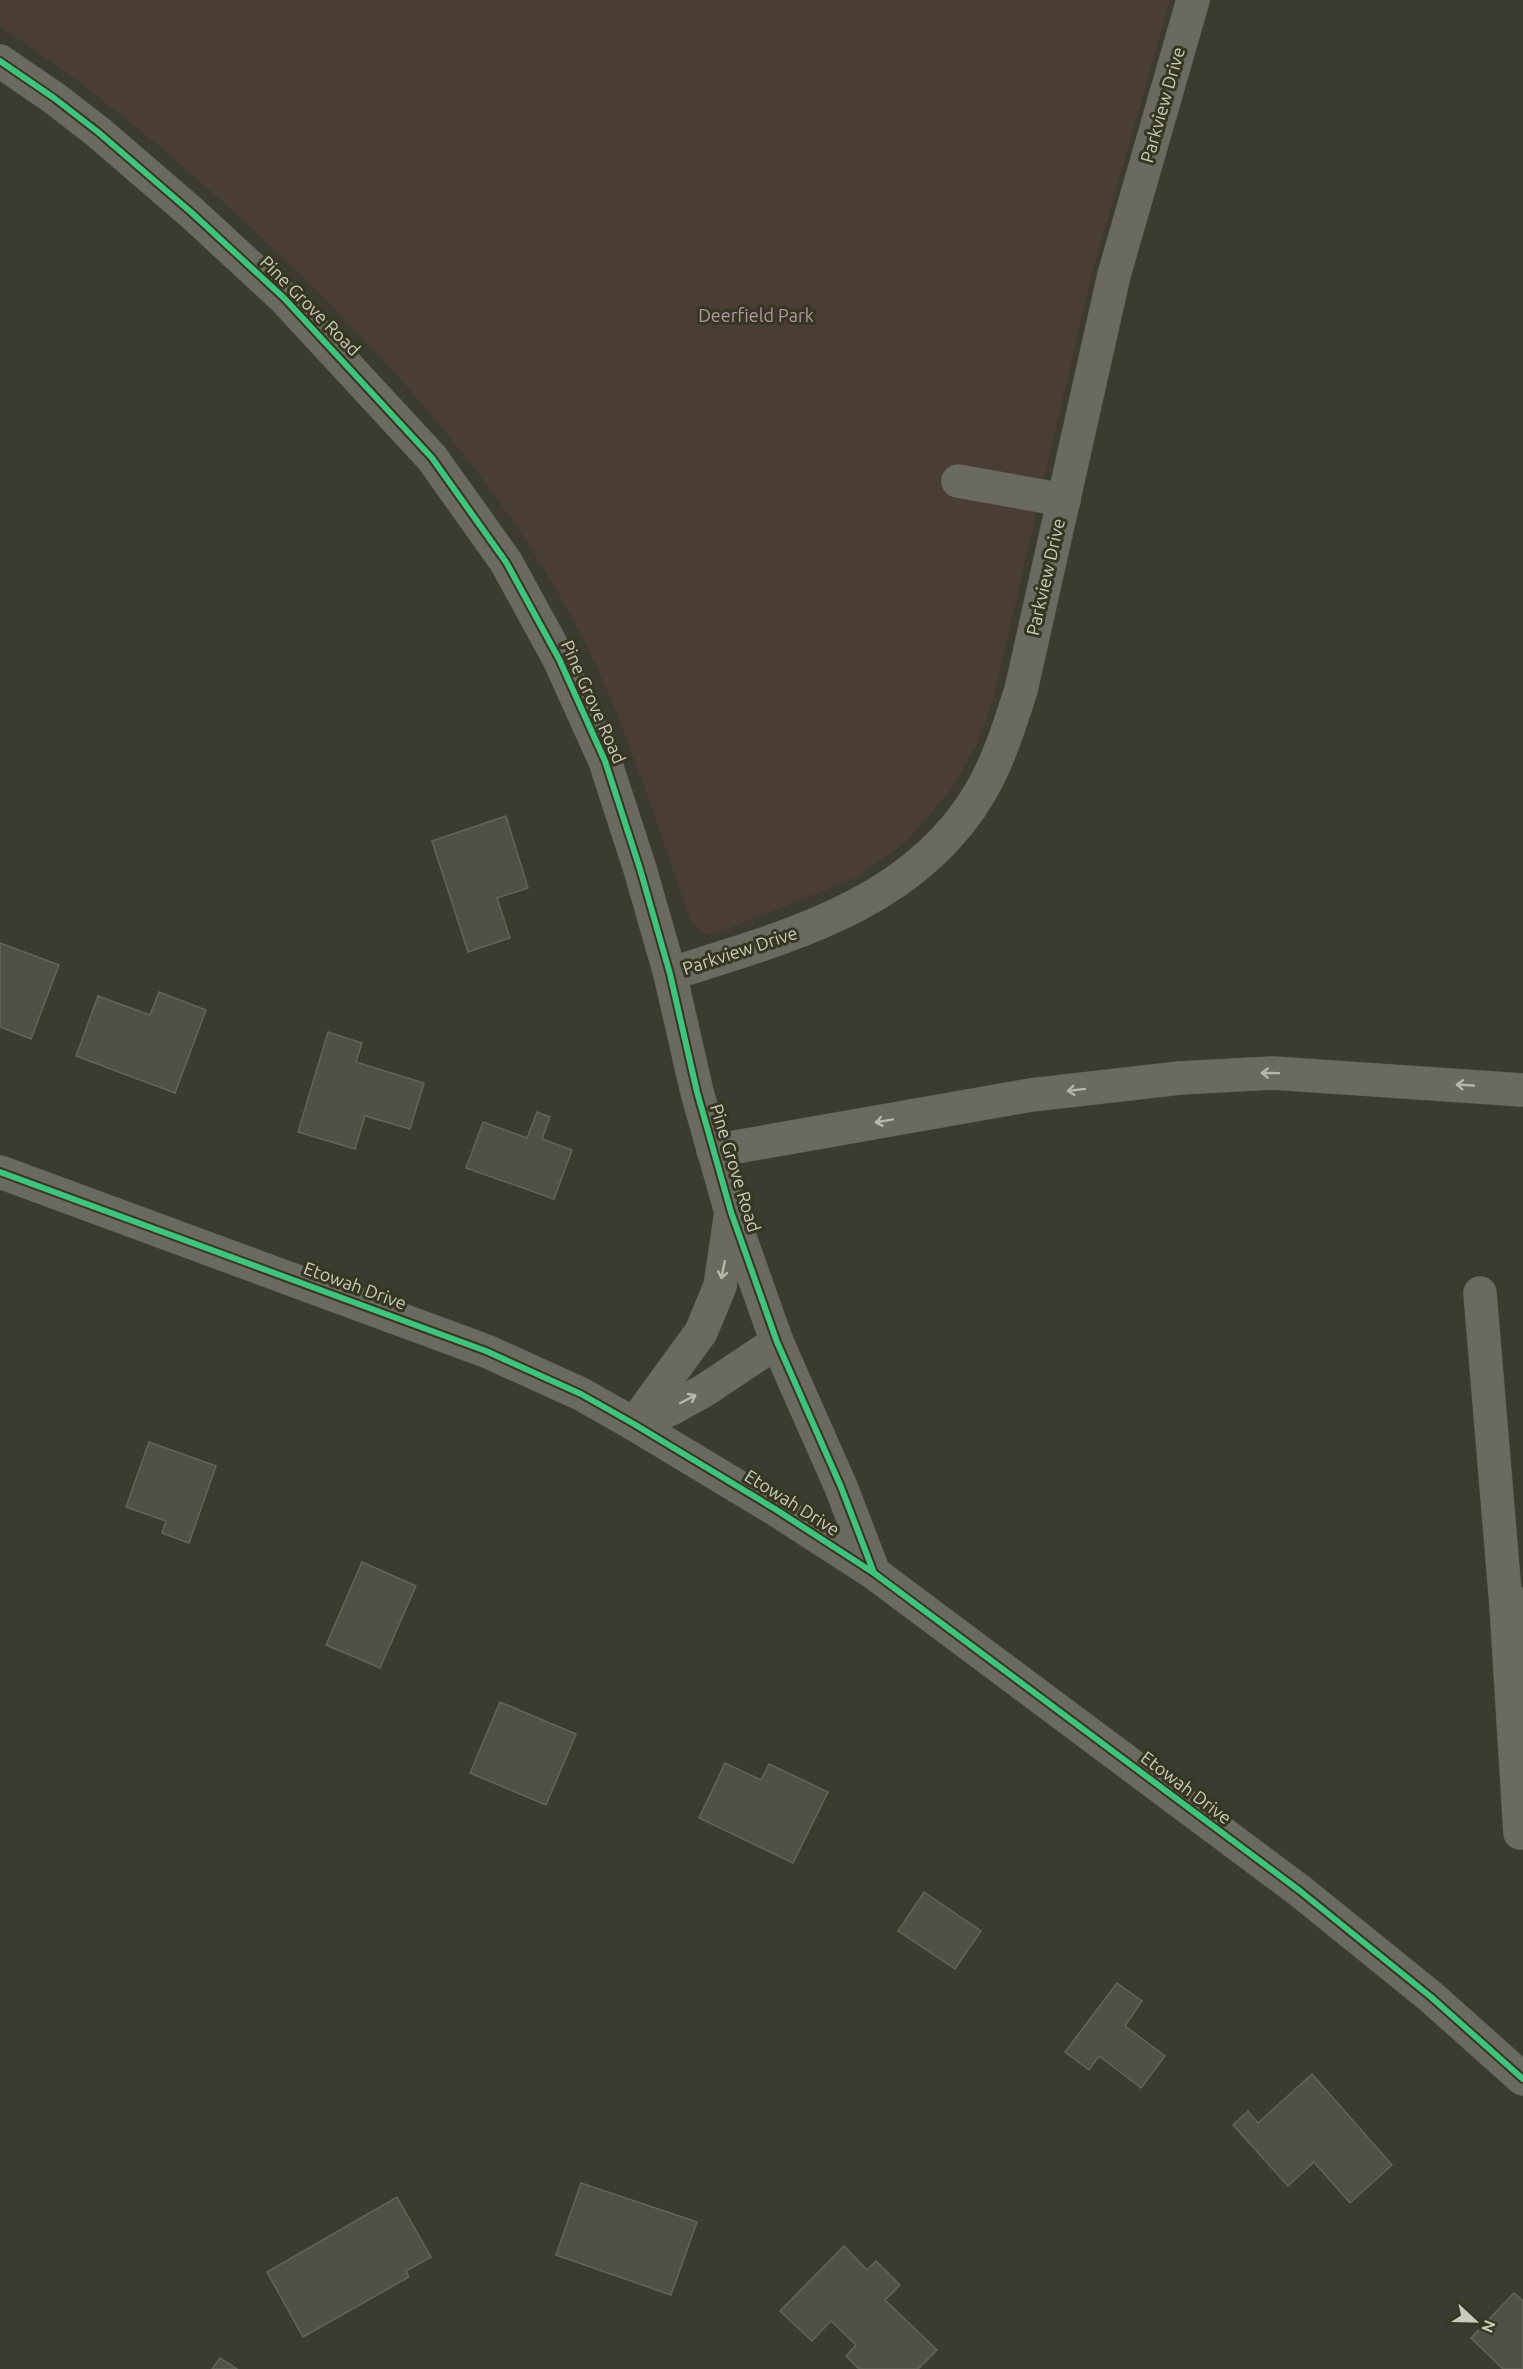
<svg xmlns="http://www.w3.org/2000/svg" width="1523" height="2369" font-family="Ubuntu,sans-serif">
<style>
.green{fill:#493d34}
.building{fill:#515047;stroke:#636358;stroke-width:1.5}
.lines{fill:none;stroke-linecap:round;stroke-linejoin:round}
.minor-casing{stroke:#58574f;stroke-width:34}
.minor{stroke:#6a6a60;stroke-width:33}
.cycleway-casing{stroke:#363623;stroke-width:10}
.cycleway{stroke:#40c37c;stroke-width:6}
.oneway{stroke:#b8b8aa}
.labels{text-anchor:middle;stroke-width:6;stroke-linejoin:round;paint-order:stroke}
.street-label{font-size:18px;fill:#cbcbbc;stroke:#363623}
.park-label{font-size:18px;fill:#b298a2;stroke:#363623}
</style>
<rect width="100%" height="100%" fill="#3c3b2f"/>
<path class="green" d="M0 0H1170L1091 277 993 700 977 745 950 791 906 842 856 878 717 933 704 935 691 921C654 818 623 710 570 614 490 467 370 339 249 226 171 154 90 85 0 27Z"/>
<g class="building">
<polygon points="506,816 528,888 497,898 510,938 468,952 432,841"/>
<polygon points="0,943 59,965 31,1039 0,1027"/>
<polygon points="159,992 206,1010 175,1093 76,1056 98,996 150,1015"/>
<polygon points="328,1032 362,1043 356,1062 424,1083 410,1129 365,1116 355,1149 298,1132"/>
<polygon points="537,1112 550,1117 542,1139 572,1150 554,1199 466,1168 483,1122 527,1138"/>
<polygon points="149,1442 216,1466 189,1543 162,1533 166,1521 126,1507"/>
<polygon points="362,1562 416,1586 380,1668 326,1645"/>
<polygon points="500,1702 576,1734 546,1805 470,1773"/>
<polygon points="725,1763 761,1780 769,1764 828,1792 793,1863 699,1818"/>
<polygon points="924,1892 981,1931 955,1969 898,1931"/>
<polygon points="1117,1983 1142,2001 1125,2026 1165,2056 1141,2088 1099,2056 1089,2070 1065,2052"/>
<polygon points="1312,2074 1392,2165 1350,2203 1314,2162 1288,2186 1233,2125 1248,2111 1258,2123"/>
<polygon points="581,2183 697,2222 671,2295 556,2255"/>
<polygon points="397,2197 431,2257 406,2271 409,2277 303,2337 267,2272"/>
<polygon points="844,2246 867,2270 876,2261 900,2285 885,2300 937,2350 918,2369 859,2369 846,2356 856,2345 831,2321 812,2341 780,2311"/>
<polygon points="1514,2293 1523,2301 1523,2369 1503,2369 1471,2338"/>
<polygon points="220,2358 237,2369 212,2369"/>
</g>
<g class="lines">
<g class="minor-casing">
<g id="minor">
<polyline points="0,61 54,98 98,132 192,213 284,298 432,458 506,562 559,659 605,761 640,869 670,974 697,1092 731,1212 777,1342 841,1487 874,1573"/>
<polyline points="958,481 1064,500"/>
<path d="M670 974C786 937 915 905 981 791 999 760 1010 724 1021 690L1114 275 1193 0"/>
<polyline points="713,1151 1031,1095 1180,1078 1273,1073 1523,1090"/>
<polyline points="0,1172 486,1351 581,1394 634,1424 775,1509 874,1573 1300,1891 1431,1997 1523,2079"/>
<polyline points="1480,1293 1506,1605 1523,1604"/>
<polyline points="634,1424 701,1332 720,1286 730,1219"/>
<polyline points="634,1424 671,1409 705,1390 777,1342"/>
<polyline points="1506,1605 1520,1833"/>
</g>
</g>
<use href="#minor" class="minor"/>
<g class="cycleway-casing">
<g id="cycleway">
<polyline points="0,61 54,98 98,132 192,213 284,298 432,458 506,562 559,659 605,761 640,869 670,974 697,1092 731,1212 777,1342 841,1487 874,1573"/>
<polyline points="0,1172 486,1351 581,1394 634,1424 775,1509 874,1573 1300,1891 1431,1997 1523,2079"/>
</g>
</g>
<use href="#cycleway" class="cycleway"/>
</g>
<defs><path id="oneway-shaft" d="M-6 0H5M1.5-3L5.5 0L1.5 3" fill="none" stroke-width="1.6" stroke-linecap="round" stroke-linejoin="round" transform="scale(1.5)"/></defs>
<g class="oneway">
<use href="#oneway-shaft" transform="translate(1270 1073) rotate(-179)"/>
<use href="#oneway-shaft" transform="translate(1465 1085) rotate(-176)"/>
<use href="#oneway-shaft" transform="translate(1076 1090) rotate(173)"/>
<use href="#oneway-shaft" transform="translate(884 1121) rotate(170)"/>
<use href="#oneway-shaft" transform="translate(723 1270) rotate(101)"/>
<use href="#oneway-shaft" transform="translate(688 1399) rotate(-28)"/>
</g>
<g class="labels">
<g class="street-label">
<text transform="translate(1163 105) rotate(-74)" y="6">Parkview Drive</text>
<text transform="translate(310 306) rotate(45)" y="6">Pine Grove Road</text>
<text transform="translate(1046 577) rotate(-77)" y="6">Parkview Drive</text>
<text transform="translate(593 702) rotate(66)" y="6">Pine Grove Road</text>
<text transform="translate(740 951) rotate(-18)" y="6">Parkview Drive</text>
<text transform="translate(735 1168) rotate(73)" y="6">Pine Grove Road</text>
<text transform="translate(355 1286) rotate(20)" y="6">Etowah Drive</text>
<text transform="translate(792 1503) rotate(32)" y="6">Etowah Drive</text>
<text transform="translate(1186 1788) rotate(37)" y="6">Etowah Drive</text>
</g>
<g class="park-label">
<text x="756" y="322">Deerfield Park</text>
</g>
</g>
<g transform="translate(1475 2321) rotate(112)" stroke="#363623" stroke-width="4.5" paint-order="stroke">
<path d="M0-4.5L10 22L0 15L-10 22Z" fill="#cbcbbc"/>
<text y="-9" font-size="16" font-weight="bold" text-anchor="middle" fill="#cbcbbc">N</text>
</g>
</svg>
